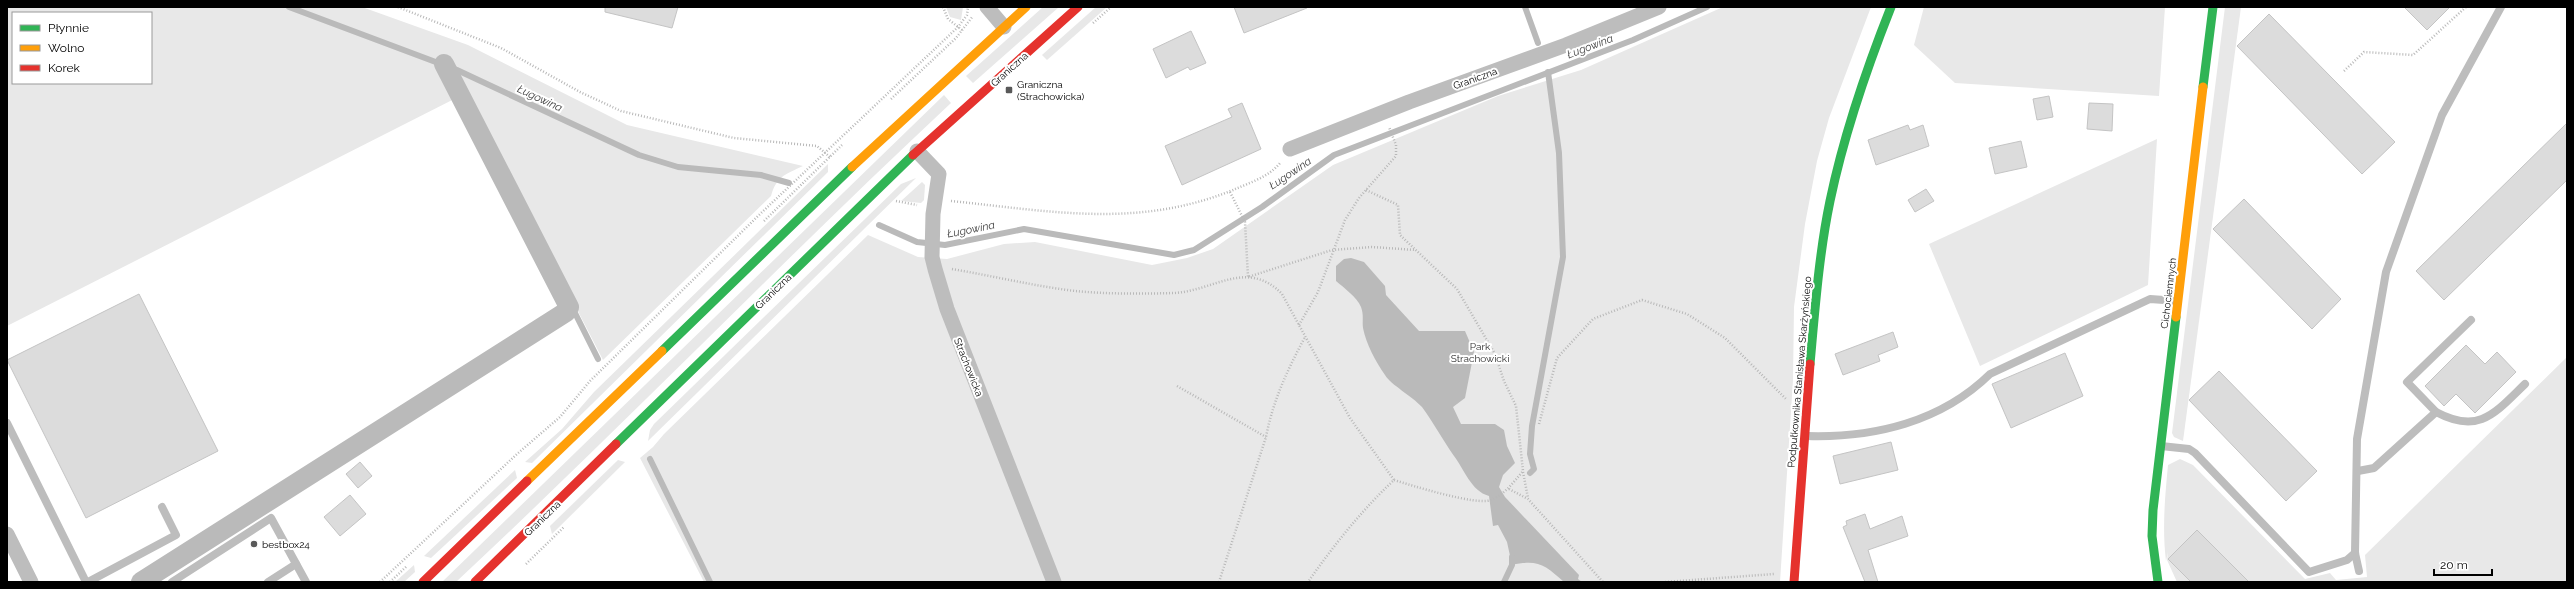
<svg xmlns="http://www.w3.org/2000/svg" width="2574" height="589" font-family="Raleway,sans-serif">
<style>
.green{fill:#e8e8e8;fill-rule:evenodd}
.water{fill:#bababa}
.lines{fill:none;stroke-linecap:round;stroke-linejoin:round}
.stream{stroke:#bababa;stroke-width:6}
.canal{stroke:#bababa;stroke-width:20}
.building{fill:#dcdcdc;stroke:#c4c4c4}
.path{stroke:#b8b8b8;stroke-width:2.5;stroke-dasharray:1 2;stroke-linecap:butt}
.lane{stroke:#bdbdbd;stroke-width:8}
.street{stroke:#bdbdbd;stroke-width:15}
.fast{stroke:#30b455;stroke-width:9}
.slow{stroke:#ff9f0a;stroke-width:9}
.jam{stroke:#e5322d;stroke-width:9}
.poi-dot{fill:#595959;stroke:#fff;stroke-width:1.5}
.labels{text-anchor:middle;stroke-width:4;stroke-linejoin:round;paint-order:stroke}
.street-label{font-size:10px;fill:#000;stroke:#fff}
.poi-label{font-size:10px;fill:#000;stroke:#fff;text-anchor:start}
.park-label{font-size:10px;fill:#2d2d2d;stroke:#fff}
.water-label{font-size:11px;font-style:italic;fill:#3e3e3e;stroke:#fff}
</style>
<rect width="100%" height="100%" fill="#fff"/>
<g class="green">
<path d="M7 7H362L468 45 627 125 803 166C784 175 777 176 771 196L603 360 466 93 7 326ZM13 13H151V83H13Z"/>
<polygon points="946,7 963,7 961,20 950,17"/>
<polygon points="1043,7 1059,7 973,83 966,76"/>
<polygon points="1096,7 1107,7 1047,60 1042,55"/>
<polygon points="1723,7 1871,7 1829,118 1817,161 1805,224 1794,307 1793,380 1780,582 704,582 640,458 653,447 664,434 868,235 918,257 947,259 1004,244 1035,242 1152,265 1187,258 1213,249 1333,165 1498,96 1581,70"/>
<polygon points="1924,7 2165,7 2159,96 1955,83 1914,45"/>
<polygon points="2225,7 2241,7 2183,441 2174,437 2172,433"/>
<path d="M944 95 951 103C783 260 624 425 456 582H442Z"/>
<polygon points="2157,139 2148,285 1980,366 1929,244"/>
<polygon points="828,164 828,172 532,463 525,462 562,429 594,392"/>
<polygon points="916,178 648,441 650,430 654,424 901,184"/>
<polygon points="922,182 925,185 924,200 921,203 901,201"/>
<path d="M2567 357V582H2177L2167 560 2168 552 2166 561C2162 528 2165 497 2168 465L2180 459 2193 465 2305 579 2330 573 2336 580 2367 577 2365 555Z"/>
<polygon points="618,460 625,462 552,534 550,526"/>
<polygon points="515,470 517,478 431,558 424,556"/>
<polygon points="414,565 415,572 404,582 395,582"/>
</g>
<path class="water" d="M1351 258 1364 262 1385 286 1386 295 1419 331H1465L1474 352 1465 398 1453 407 1461 424H1495L1504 430 1507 446 1515 463 1503 475 1499 487 1505 497 1579 575 1578 579 1582 582H1564C1545 565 1538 559 1512 565L1507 542 1498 525 1493 526 1489 496C1471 491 1464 469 1454 456 1443 440 1433 422 1422 407 1412 396 1391 385 1385 375 1376 362 1366 344 1363 328 1362 321 1364 315 1361 307 1357 297 1344 288 1336 281V266L1344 259Z"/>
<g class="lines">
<g class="stream">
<polyline points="289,7 457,70 639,155 678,167 761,175 789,183"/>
<polyline points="1525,7 1538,43"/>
<polyline points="879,225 917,242 945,245 1024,229 1174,255 1194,250 1262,207 1334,155 1633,40 1707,7"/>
<polyline points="569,307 575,313 598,359"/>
<polyline points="650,459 710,582"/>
<polyline points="1530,473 1534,469 1530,454 1532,426 1563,257 1559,153 1548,72"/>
<polyline points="1504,582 1512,565 1512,557"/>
</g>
<polyline class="canal" points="141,582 566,312 569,307 444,64"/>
</g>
<g class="building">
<polygon points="605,7 678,7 672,28 605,12"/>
<polygon points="1234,7 1306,7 1307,8 1244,33"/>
<polygon points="2404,7 2450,7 2427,30"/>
<polygon points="2269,14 2395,142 2362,174 2237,46"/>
<polygon points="1191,31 1206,63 1190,70 1188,67 1166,78 1153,49"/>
<polygon points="2049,96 2053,117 2037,120 2033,99"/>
<polygon points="1242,103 1261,149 1182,185 1165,146 1232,117 1228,109"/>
<polygon points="2089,103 2113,104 2112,131 2087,129"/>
<polygon points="2567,123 2567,180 2444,300 2416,271"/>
<polygon points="1908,125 1910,130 1923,125 1929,146 1876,165 1868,140"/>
<polygon points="2021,141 2027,167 1995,174 1989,148"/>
<polygon points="1926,189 1934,201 1915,212 1908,200"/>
<polygon points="2244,199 2341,299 2312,329 2213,229"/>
<polygon points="139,294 218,451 86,518 7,360"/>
<polygon points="1893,332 1898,347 1878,355 1880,361 1843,375 1835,354"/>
<polygon points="2466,345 2485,364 2497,352 2516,372 2475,413 2456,394 2444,406 2425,386"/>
<polygon points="2065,353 2083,396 2011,428 1992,384"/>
<polygon points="2219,371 2317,471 2286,501 2189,400"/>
<polygon points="1891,442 1898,470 1840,484 1833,456"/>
<polygon points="360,462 372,476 358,488 346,474"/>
<polygon points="350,495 366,514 340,536 324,517"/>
<polygon points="1865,514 1870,529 1902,516 1908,536 1868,550 1878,582 1865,582 1843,527 1847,525 1846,521"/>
<polygon points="2197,530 2249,582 2191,582 2168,559"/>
</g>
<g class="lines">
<g class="path">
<polyline points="398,7 501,48 580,92 621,111 734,138 817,146 830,157"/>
<polyline points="943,7 948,19 962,30"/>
<polyline points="1093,23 1111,7"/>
<polyline points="2344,71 2364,52 2413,55 2466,7"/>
<polyline points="891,99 956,38 973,16"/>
<path d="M1366 190 1398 205 1400 235 1457 289 1495 354 1504 381 1516 406 1523 471C1513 483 1505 494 1491 500 1477 506 1410 485 1394 480"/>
<polyline points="1230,192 1245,222 1248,277 1332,250 1372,247 1416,250"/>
<polyline points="896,201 917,205"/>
<path d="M951 201C1050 211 1137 229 1233 190 1249 183 1269 177 1280 163"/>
<polyline points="764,221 842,145"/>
<path d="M952 269C993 276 1034 286 1075 291 1106 294 1142 294 1174 293 1214 291 1247 258 1282 294L1350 418 1394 480C1361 511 1334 545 1308 582"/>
<polyline points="1299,325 1318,292 1345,220 1359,198 1396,156 1396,145 1389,127"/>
<polyline points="1177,386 1266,437"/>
<polyline points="1539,424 1557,358 1593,319 1642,300 1687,314 1725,338 1787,400"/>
<polyline points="1523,472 1528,498"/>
<polyline points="1509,489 1528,499 1603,582"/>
<polyline points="526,564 564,527"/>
<polyline points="380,582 517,454 560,417 590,381 758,216 958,27 967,15 968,7"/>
<polyline points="390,582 407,566"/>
<path d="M1219 582 1266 437C1273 400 1288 369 1305 337"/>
<polyline points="1665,582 1774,574"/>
</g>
<g class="lane">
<path d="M2436 412C2479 435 2495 413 2525 384"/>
<polyline points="7,423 86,582"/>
<path d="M1807 436C1874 438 1941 422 1990 374L2150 299 2178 301"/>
<polyline points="2161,446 2189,449 2195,453 2309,572 2347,560 2355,553"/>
<polyline points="2358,471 2374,468 2436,412 2407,382 2471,320"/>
<polyline points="2359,571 2355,553 2357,439 2386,272 2442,115 2501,7"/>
<polyline points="88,582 176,535 162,507"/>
<polyline points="172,582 271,518 306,582"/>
<polyline points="268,582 296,564"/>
</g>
<g class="street">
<polyline points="987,7 1004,27"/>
<polyline points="1290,149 1409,102 1566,45 1659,7"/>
<polyline points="917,151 939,174 933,214 932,257 935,269 947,309 1054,582"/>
<polyline points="7,534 31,582"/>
</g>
<g class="fast">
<polyline points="2203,87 2213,7"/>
<polyline points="662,351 852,167"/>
<path d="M1810 364C1815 309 1819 254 1830 201 1844 134 1866 70 1891 7"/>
<polyline points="616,444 913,155"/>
<polyline points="2158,582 2152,536 2153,510 2176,317"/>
</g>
<g class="slow">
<polyline points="852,167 1026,7"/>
<polyline points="2176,317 2203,87"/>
<polyline points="527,481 662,351"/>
</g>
<g class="jam">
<polyline points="913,155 1078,7"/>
<polyline points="423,582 527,481"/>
<polyline points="475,582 616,444"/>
<polyline points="1794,582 1810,364"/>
</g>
</g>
<g class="poi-dot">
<rect x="1005" y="86" width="8" height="8" rx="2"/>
<circle cx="254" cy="544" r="4"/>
</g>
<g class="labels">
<g class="street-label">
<text transform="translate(1009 69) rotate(-42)" y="4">Graniczna</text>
<text transform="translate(1475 78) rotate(-20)" y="4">Graniczna</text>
<text transform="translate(773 291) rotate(-44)" y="4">Graniczna</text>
<text transform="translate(2168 293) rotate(-83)" y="4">Cichociemnych</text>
<text transform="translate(969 367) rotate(68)" y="4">Strachowicka</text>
<text transform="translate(1799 372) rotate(-85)" y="4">Podpułkownika Stanisława Skarżyńskiego</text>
<text transform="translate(542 518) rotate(-44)" y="4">Graniczna</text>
</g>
<g class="poi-label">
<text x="1017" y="88">Graniczna<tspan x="1017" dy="12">(Strachowicka)</tspan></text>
<text x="262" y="548">bestbox24</text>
</g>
<g class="park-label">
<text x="1480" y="350">Park<tspan x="1480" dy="12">Strachowicki</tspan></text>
</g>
<g class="water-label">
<text transform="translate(1590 46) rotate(-21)" y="4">Ługowina</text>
<text transform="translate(540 98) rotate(25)" y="4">Ługowina</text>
<text transform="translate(1290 173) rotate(-34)" y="4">Ługowina</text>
<text transform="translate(971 229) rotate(-11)" y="4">Ługowina</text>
</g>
</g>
<rect width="2574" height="589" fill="none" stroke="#000000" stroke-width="16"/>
<rect x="12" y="12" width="140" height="72" fill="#ffffff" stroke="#999999"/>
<rect x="20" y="25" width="20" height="6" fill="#30b455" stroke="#999999"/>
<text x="48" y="32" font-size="12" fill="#000000">Płynnie</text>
<rect x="20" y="45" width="20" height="6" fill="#ff9f0a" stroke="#999999"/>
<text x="48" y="52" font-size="12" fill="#000000">Wolno</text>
<rect x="20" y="65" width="20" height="6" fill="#e5322d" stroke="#999999"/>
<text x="48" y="72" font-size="12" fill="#000000">Korek</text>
<path d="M2434 569v6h58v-6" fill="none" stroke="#000000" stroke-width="2"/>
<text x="2440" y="569" font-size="12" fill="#000000" stroke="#ffffff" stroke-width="3" paint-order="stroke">20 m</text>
</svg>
